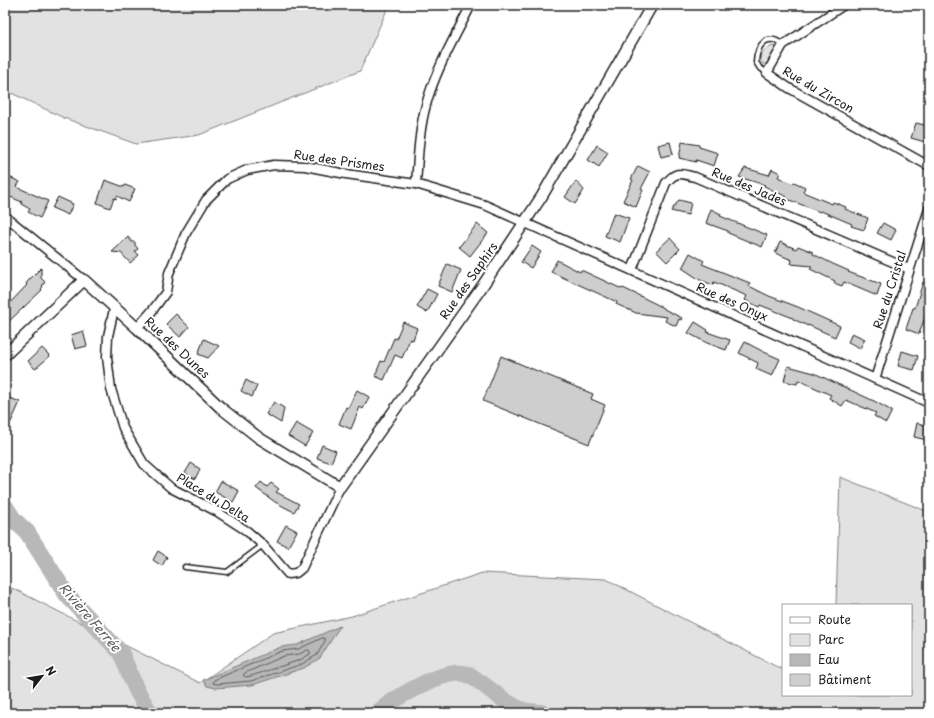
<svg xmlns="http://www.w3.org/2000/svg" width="934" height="718" font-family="'Playpen Sans',sans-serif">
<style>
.green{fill:#e2e2e2;stroke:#7f7f7f}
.water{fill:#b8b8b8;stroke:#7a7a7a}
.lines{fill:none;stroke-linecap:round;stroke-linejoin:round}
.shore{stroke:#5a5a5a;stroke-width:1}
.river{stroke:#b8b8b8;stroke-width:17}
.building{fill:#cecece;stroke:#1c1c1c}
.service-casing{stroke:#1c1c1c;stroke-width:7}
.minor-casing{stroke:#1c1c1c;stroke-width:11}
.tertiary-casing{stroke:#1c1c1c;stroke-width:13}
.service{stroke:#fff;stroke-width:4}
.minor{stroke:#fff;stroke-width:8}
.tertiary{stroke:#fff;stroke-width:10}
.labels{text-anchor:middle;stroke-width:4;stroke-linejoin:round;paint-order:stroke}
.street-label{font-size:12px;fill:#1c1c1c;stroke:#fff}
.water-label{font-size:13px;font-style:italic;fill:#5a5a5a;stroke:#fff}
</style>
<rect width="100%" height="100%" fill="#fff"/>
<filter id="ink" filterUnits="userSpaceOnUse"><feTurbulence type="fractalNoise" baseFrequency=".025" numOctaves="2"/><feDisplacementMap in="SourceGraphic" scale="8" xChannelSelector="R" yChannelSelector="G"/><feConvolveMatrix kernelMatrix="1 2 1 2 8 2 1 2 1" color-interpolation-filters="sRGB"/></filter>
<g filter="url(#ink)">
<g class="green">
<polygon points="5,5 389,5 360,71 199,135 136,144 64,118 5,90"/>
<path d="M774 46 778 47 777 51 772 54 767 64H763L760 60C760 51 766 48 774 46Z"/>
<polygon points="840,477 929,512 929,713 5,713 5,627 12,588 200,683 273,633 352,616 482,573 606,579 783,670 783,695 911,695 911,605 836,605"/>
</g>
<polygon class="water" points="340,626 320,658 304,668 252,685 216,688 207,686 203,680 281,647 297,645"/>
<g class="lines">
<g class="shore">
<polygon points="323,638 325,639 325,641 317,655 302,664 251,681 217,684 213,683 214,680 282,651 298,649"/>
<polygon points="308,650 310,651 310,654 300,660 251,676 245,677 243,675 245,673 284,656 299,654"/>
</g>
<g class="river">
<polyline points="5,506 14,520 27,532 67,595 121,653 136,689 148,710 152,713"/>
<path d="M377 713C394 699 449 663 471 676 489 687 504 704 525 711 531 712 538 712 543 713"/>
</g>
</g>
<g class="building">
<polygon points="916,123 929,126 925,142 911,138"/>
<polygon points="670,142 673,154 661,157 658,145"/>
<polygon points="682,142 699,145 699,147 718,153 714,166 696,160 696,162 679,158"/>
<polygon points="597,145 608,152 599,167 588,160"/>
<polygon points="638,166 650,172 641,189 643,190 636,207 623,201 633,180 631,179"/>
<polygon points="745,168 769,175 772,169 780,173 778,177 793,184 794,182 805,187 803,192 832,204 833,202 846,207 845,209 868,218 864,230 851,226 852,224 821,211 820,212 787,199 787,197 764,186 765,185 739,177"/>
<polygon points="7,176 20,182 17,186 19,188 48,201 40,218 28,212 30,209 21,204 22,202 8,196 10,192 5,190 5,180"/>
<polygon points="105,180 124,187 125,185 135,189 129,202 117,196 116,199 114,198 110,208 97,203"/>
<polygon points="576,181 584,190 575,204 565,197"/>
<polygon points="58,197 73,204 68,215 52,208"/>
<polygon points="679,200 691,203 688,215 671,211"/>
<polygon points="711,209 721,214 720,216 767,235 762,247 728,233 728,231 706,223"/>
<polygon points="614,213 629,218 620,242 605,236"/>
<polygon points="883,223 896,230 891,240 877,233"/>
<polygon points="477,224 488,233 470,256 459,247"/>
<polygon points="128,237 132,242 135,242 135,245 138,249 135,251 139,255 130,263 121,253 112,252"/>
<polygon points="670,238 680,249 667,262 656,251"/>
<polygon points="780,242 796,249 798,246 813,252 813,254 833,264 849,271 848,272 881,284 877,296 844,282 842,286 834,283 835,281 810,269 812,266 791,264 792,260 775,253"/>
<polygon points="532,246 541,252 531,268 521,262"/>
<polygon points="690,253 704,261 702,264 750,283 749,286 769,296 798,307 840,326 835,337 808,325 808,326 793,319 793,318 760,305 759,307 745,300 747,296 714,282 713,285 700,280 682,268"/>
<polygon points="557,260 580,272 581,270 622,289 623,288 642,297 664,308 664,309 682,318 681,320 679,319 676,326 665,321 667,317 636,313 616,304 617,302 551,272"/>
<polygon points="447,264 461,270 452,292 438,286"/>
<polygon points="41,268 41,278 45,282 42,286 43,287 41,289 42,290 5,325 5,308 27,285 26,284 28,281"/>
<polygon points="923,282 929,283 929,306 919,334 906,329 913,308 915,308"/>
<polygon points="427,289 437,294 427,313 417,307"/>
<polygon points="176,314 189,327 180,337 166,324"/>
<polygon points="403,322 417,328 413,340 410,339 402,358 395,355 384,380 375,376 381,361 384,362 394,338 396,339"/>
<polygon points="695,322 708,330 707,332 730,340 726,350 707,343 688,333"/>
<polygon points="83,331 87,346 75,349 71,335"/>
<polygon points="852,333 865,339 860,348 848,342"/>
<polygon points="204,339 219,346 208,358 198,354"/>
<polygon points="745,342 764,352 780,359 772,376 756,369 758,363 739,353"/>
<polygon points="42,348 50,356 35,369 28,361"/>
<polygon points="902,351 918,356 914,370 898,366"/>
<polygon points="501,356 593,394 591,399 605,405 589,444 483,401"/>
<polygon points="788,366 814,373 874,401 892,411 886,423 874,416 876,413 846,400 842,406 829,398 831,395 798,380 797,384 784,381"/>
<polygon points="246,380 257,386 252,397 241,391"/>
<polygon points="357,390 369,397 363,409 360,407 351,429 339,424 346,407 348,408"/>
<polygon points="5,396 20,402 11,422 5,419"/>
<polygon points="274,402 284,408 281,423 266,414"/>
<polygon points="296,423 313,433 305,446 288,436"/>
<polygon points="917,423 929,426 927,440 914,437"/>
<polygon points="322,445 336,451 331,463 317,458"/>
<polygon points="191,463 200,469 195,479 185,473"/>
<polygon points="221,481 239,491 233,502 215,492"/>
<polygon points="261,482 267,487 271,483 279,489 276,492 299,504 294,512 275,502 256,488"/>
<polygon points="286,525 297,531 288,547 277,541"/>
<polygon points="158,551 167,557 162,566 153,560"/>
</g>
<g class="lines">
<g class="service-casing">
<g id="service">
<path d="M767 73 759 67 756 62C757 45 767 32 783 45"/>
<polyline points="185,567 227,572 263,545"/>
</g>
</g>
<g class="minor-casing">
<g id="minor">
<polyline points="844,5 783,45 767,73 789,88 929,166"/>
<path d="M416 184C418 158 419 130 426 105 435 71 455 37 471 5"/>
<polyline points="5,216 84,280"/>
<path d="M632 270 666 183C677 170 680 174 695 177L909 269"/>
<polyline points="114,309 108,336 107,357 111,389 123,428 144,464 171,488 216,511 247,531 263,545 288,574 296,573 302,568 340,487"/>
<polyline points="137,328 152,311 166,292 169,273 186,233 206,200 227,179 247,170 274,165 305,166 346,174 416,184 485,205 929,403"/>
<polyline points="875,379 929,209"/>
</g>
</g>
<g class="tertiary-casing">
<polyline id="tertiary" points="5,355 84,280 137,328 221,408 259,438 340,487 481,288 542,196 652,5"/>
</g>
<use href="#service" class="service"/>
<use href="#minor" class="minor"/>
<use href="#tertiary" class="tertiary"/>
</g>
</g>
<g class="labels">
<g class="street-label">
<text transform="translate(818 90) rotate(30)" y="4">Rue du Zircon</text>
<text transform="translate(339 161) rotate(8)" y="4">Rue des Prismes</text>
<text transform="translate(749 187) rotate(23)" y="4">Rue des Jades</text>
<text transform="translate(469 281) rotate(-55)" y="4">Rue des Saphirs</text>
<text transform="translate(890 290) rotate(-72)" y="4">Rue du Cristal</text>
<text transform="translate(732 302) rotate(24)" y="4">Rue des Onyx</text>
<text transform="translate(177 348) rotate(43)" y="4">Rue des Dunes</text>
<text transform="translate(213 498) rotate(31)" y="4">Place du Delta</text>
</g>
<g class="water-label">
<text transform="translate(90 617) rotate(49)" y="5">Rivière Ferrée</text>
</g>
</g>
<rect width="934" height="718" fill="none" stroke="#fff" stroke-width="20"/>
<rect x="10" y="10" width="914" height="698" fill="none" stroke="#1c1c1c" stroke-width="1.5" filter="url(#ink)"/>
<rect x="782" y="604" width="130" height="92" fill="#ffffff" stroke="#a4a4a4"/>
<rect x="790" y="617" width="20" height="6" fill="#ffffff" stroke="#a4a4a4"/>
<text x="818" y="624" font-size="12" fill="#1c1c1c">Route</text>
<rect x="790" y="634" width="20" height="12" fill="#e2e2e2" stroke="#a4a4a4"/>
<text x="818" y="644" font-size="12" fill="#1c1c1c">Parc</text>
<rect x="790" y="654" width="20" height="12" fill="#b8b8b8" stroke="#a4a4a4"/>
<text x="818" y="664" font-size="12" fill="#1c1c1c">Eau</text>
<rect x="790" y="674" width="20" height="12" fill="#cecece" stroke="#a4a4a4"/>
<text x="818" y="684" font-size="12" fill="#1c1c1c">Bâtiment</text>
<g transform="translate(42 676) rotate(59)" stroke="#ffffff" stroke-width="3" paint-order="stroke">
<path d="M0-3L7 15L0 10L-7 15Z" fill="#1c1c1c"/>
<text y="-6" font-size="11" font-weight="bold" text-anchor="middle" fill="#1c1c1c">N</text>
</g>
</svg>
